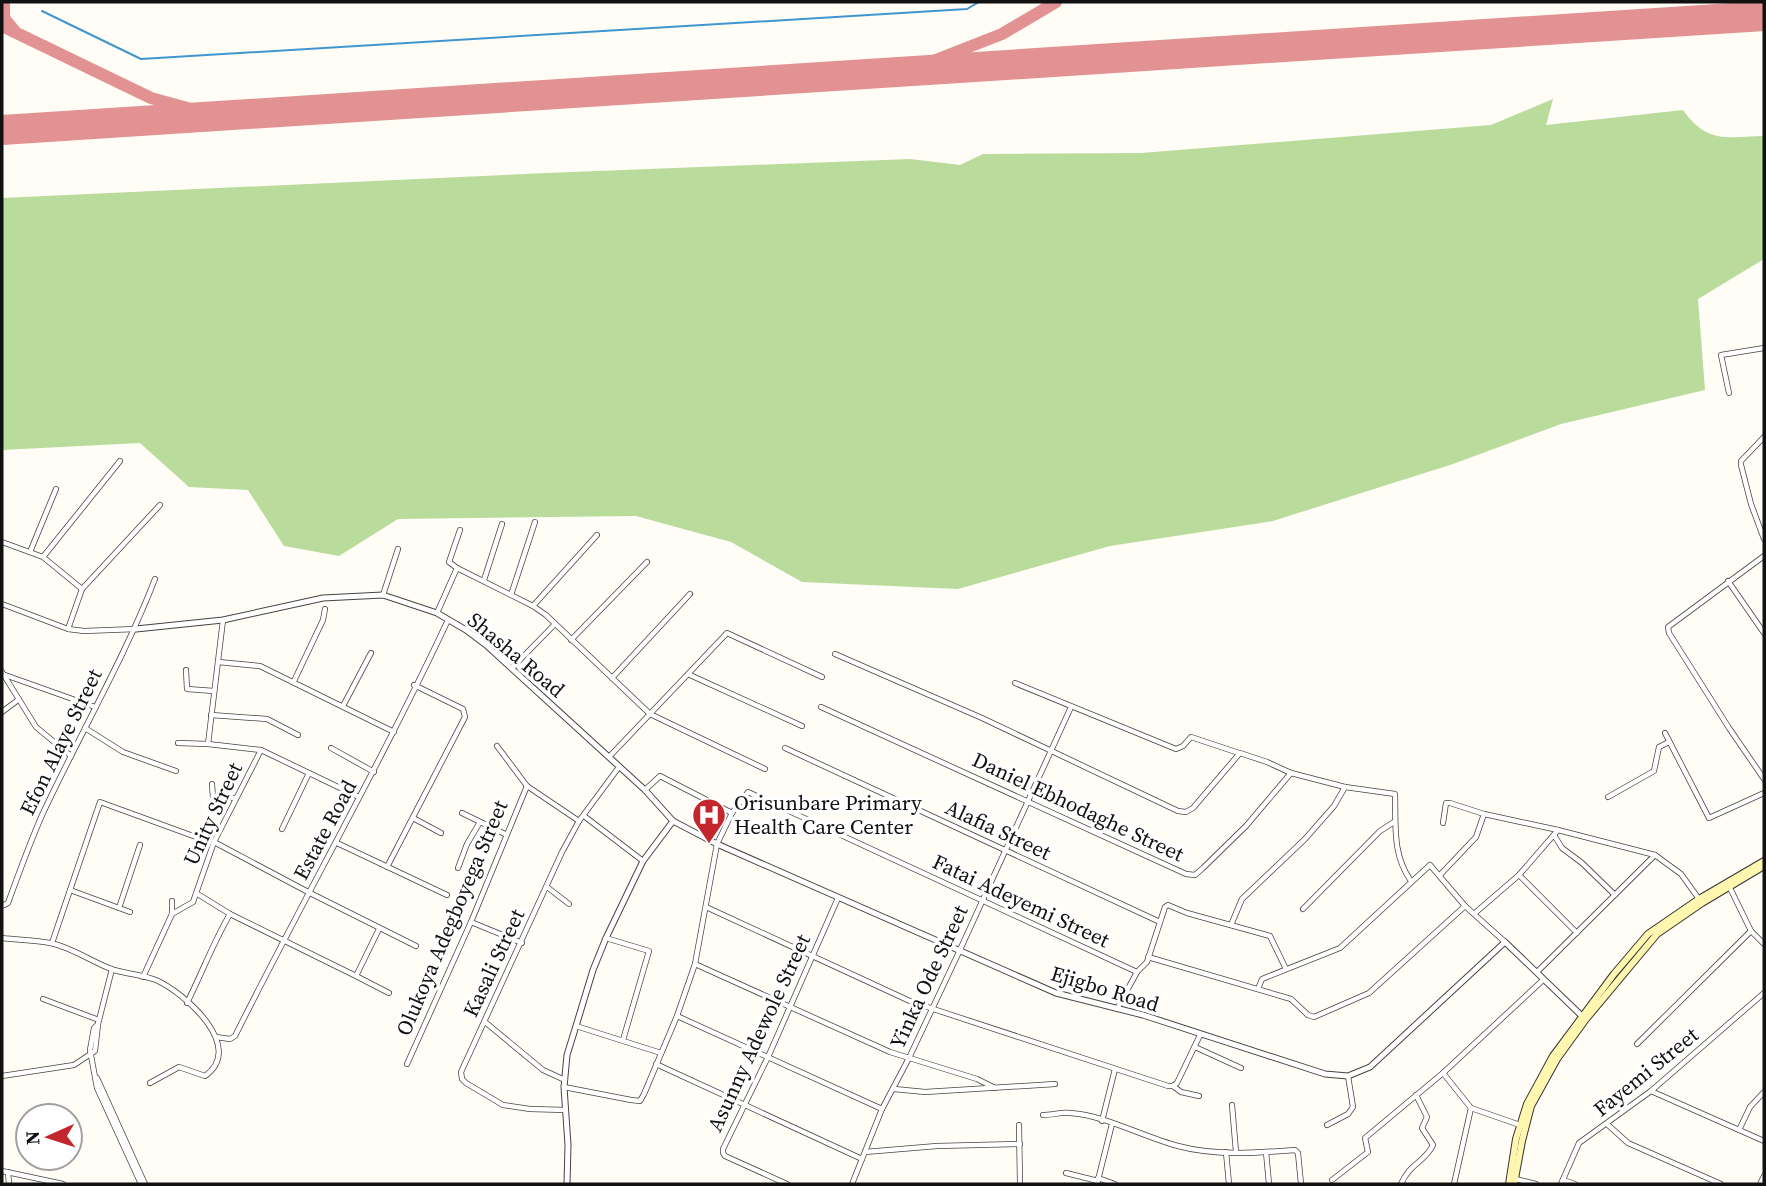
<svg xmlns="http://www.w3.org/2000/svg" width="1766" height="1186" font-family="'Source Serif 4',serif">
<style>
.forest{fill:#b9dc9c}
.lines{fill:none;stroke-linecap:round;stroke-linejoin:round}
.stream{stroke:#3f96cf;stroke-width:2}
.taxiway{stroke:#e29292;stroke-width:12}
.runway{stroke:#e29292;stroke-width:30}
.minor-casing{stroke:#444;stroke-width:6}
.tertiary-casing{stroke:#444;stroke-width:7}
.secondary-casing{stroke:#333;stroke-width:8}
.minor{stroke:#fff;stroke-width:4.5}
.tertiary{stroke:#fff;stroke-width:5}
.secondary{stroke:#fff6b0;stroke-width:6}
.labels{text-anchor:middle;stroke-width:7;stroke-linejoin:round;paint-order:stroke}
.street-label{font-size:21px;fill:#111;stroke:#fff}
.poi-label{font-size:21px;fill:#111;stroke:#fff;text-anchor:start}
</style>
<rect width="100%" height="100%" fill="#fffdf5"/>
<path class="forest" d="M1553 99 1546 125 1683 110C1707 144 1726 137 1764 136V259L1698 299 1705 390 1561 424 1453 464 1273 521 1110 546 958 589 802 582 731 542 636 516 398 519 339 556 284 546 248 490 189 487 140 443 2 450V198L546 173 910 159 960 165 983 154 1141 153 1491 125Z"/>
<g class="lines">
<polyline class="stream" points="42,11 141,59 967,9 979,2"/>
<g class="taxiway">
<polyline points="4,2 4,18 14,30"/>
<polyline points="2,26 151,98 191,109 248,114"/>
<polyline points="905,72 1002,34 1056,2"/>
</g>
<polyline class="runway" points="2,130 1764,16"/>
<g class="minor-casing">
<g id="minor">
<polyline points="1729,393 1721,355 1764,348"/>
<polyline points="1764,437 1741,461 1741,465 1751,504 1764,539"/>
<polyline points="2,542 43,557 82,589"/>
<polyline points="30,552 56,489"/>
<polyline points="1764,556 1668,627 1669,633 1729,728 1764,779"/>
<polyline points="43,557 120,461"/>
<polyline points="457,568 449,562 460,530"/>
<polyline points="484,580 502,524"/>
<polyline points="1728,581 1764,633"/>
<polyline points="383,595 398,549"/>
<polyline points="511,595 535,522"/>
<polyline points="2,604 68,629 84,631 136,629"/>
<polyline points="533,606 597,535"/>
<polyline points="437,613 457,568 533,606 546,615 650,714 765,769"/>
<polyline points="68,629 82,589 160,505"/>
<polyline points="571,640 647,562"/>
<polyline points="835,654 982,718 1178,811 1186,812 1193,808 1240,753 1267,762 1291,773 1345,787 1334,806 1305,839 1242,899 1231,925"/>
<polyline points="218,662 260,666 394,732"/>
<polyline points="512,668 555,624"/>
<polyline points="186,670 187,689 214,691"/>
<polyline points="2,672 36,727 71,756"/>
<polyline points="5,675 95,707"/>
<polyline points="690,675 802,726"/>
<polyline points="612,678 690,594"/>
<polyline points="294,681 323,620 325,609"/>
<polyline points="1015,683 1176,749 1183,746 1191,737 1239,753"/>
<polyline points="343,706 371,653"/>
<polyline points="821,707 1186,874 1195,875 1203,868 1246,826 1291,773"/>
<polyline points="2,712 18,700"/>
<polyline points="211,715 267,719 298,735"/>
<polyline points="85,728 123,752 176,771"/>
<polyline points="1665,733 1709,818 1764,793"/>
<polyline points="178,743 208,744 261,750 359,797"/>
<polyline points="208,744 223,620"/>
<polyline points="497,746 527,786 579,821"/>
<polyline points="331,748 374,772"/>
<polyline points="785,748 1160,922"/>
<polyline points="609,757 727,633 822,677"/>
<polyline points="212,784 213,798 235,798"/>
<path d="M1345 787 1395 794C1396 824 1392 855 1411 881"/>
<polyline points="645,790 660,776 732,813"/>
<polyline points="1608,797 1654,771 1659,747 1669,742"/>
<polyline points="462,813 505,834"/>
<polyline points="584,816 643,861"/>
<polyline points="413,818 441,833"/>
<polyline points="1443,823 1446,803 1450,803 1484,814 1558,830 1655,855 1681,874 1699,899"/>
<polyline points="282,829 309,773"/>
<polyline points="1554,835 1562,848 1582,863 1615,895"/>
<polyline points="214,842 310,893 416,946"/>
<polyline points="337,843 447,895"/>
<polyline points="387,867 465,717 463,709 414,685"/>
<polyline points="458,868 467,844 480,822"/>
<polyline points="1440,875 1476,837 1484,814"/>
<polyline points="1519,875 1577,933"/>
<polyline points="547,887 569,904"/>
<polyline points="1730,888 1751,931"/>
<polyline points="70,890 130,912"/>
<polyline points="196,893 230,914 356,976 379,929"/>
<path d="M2 906 8 903C19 873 30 842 43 813 80 734 124 659 155 579"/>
<polyline points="706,907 912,1002 1168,1086 1173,1086 1177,1083 1200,1035"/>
<polyline points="119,908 140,845"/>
<polyline points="1303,909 1380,831 1394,822"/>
<polyline points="1475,913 1519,875 1558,830"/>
<polyline points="172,914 193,902 214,842 261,750"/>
<polyline points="471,922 522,943"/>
<path d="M2 938C18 940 34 940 50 943 72 947 93 963 114 970 128 974 143 975 156 980 185 993 246 1047 205 1076L179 1067 150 1083"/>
<polyline points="606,938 649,951 623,1040"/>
<polyline points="52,943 100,802 196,837"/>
<polyline points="1148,957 1291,999 1308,1015 1314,1017 1369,993 1465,906"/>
<polyline points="695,964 890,1052 977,1079 995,1088"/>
<polyline points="1537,972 1655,855"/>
<polyline points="356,976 389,993"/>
<polyline points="143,977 172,914 172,901"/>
<polyline points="1258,989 1262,979 1267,977 1340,948 1430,865 1465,906 1505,942"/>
<polyline points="43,999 99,1020"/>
<path d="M187 1003C202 973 213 943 230 914"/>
<polyline points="1117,1009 1137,972 1147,962 1165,907 1168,905 1187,913 1270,936 1286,969"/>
<polyline points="677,1016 882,1109"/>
<polyline points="485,1022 543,1070 565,1080"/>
<polyline points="98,1024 94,1028 90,1050 97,1088 141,1184"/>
<polyline points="576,1026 661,1053"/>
<path d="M216 1037 230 1039 235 1036C305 896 382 761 448 620"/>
<polyline points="1637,1044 1751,931 1764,944"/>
<polyline points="1195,1047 1241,1068"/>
<polyline points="407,1064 471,922 527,786"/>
<polyline points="656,1064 862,1159"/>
<polyline points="1443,1073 1471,1108 1520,1125"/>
<polyline points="2,1076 74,1065 95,1051 98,1024 112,969"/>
<polyline points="97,1078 145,1184"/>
<polyline points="1173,1086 1181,1092 1199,1096"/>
<polyline points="564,1087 631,1100 640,1101 644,1094 677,1016 695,964 717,844 732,813 748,792 1137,972"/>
<polyline points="894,1089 925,1092 1055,1084"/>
<polyline points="1651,1091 1764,1141"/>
<polyline points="1232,1105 1236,1152"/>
<polyline points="566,1110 530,1109 503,1105 466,1083 462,1079 461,1072 562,852 579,821 619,767"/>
<path d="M1043 1115C1052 1115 1061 1112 1070 1113 1105 1115 1143 1137 1178 1146 1215 1156 1257 1153 1295 1150L1298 1153 1301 1184"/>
<polyline points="1102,1121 1115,1069"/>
<polyline points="1607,1124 1628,1143 1721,1184"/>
<polyline points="1019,1125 1020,1184"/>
<polyline points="1327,1125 1348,1114 1353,1107 1348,1076"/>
<polyline points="1739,1130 1750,1107 1764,1092"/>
<polyline points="865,1152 937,1146 1020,1144"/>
<polyline points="1226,1152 1229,1184"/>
<polyline points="1266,1152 1269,1184"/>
<polyline points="2,1171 63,1184"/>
<polyline points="8,1172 9,1184"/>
<polyline points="1066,1173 1098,1181"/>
<polyline points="1098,1178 1115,1184"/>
<polyline points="1515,1179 1536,1184"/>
<polyline points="1332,1180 1368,1152 1365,1138 1443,1073 1543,980"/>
<polyline points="1563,1180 1575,1184"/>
<polyline points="787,1184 725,1156 723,1153 723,1149 768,1057 838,898"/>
<polyline points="852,1184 882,1109 909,1058 959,952 1071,707"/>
<polyline points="1097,1184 1112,1124"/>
<path d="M1401 1184C1410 1163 1425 1162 1433 1145L1422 1128 1427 1117 1416 1095"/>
<polyline points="1454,1184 1471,1108"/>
<polyline points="1561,1184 1579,1143 1651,1091 1764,993"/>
<polyline points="1760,1184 1764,1176"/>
</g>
</g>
<g class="tertiary-casing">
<g id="tertiary">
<polyline points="136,629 223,620 323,598 383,595 437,613 466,630 486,645 645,790 673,821 717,844 1056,993 1143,1015 1325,1074 1348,1076 1370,1067 1505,942 1583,1017"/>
<polyline points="567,1184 568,1145 564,1087 567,1055 576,1026 593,970 606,938 643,861 673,821"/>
</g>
</g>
<g class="secondary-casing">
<g id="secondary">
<polyline points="1509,1184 1516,1139 1527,1104 1553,1056 1614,974 1648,934 1699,899 1764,861"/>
<polyline points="1514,1184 1522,1141 1531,1106 1557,1059 1586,1019 1657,934 1702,903 1764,866"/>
</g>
</g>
<use href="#minor" class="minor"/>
<use href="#tertiary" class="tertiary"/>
<use href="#secondary" class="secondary"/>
</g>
<defs>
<g id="hospital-pin" transform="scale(1.75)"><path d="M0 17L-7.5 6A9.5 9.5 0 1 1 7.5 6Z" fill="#c4262e" stroke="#fff"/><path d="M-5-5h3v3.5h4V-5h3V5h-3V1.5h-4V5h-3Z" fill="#fff"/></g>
</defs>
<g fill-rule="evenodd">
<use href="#hospital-pin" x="709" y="815"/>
</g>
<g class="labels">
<g class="street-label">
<text transform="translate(516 655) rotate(40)" y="7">Shasha Road</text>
<text transform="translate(61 742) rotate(-64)" y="7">Efon Alaye Street</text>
<text transform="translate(1078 807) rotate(25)" y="7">Daniel Ebhodaghe Street</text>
<text transform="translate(213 814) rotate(-65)" y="7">Unity Street</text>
<text transform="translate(325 830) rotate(-62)" y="7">Estate Road</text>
<text transform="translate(998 830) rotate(25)" y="7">Alafia Street</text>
<text transform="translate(1021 901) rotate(25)" y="7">Fatai Adeyemi Street</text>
<text transform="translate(452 918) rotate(-67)" y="7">Olukoya Adegboyega Street</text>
<text transform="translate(494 963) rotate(-65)" y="7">Kasali Street</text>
<text transform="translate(929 977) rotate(-65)" y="7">Yinka Ode Street</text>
<text transform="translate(1105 989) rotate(17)" y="7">Ejigbo Road</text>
<text transform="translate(759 1033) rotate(-65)" y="7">Asunny Adewole Street</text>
<text transform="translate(1646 1072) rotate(-39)" y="7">Fayemi Street</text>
</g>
<g class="poi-label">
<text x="734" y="810">Orisunbare Primary<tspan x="734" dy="24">Health Care Center</tspan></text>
</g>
</g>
<rect width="1766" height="1186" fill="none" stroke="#111111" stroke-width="7"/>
<g transform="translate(49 1137) rotate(267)"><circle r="33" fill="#ffffff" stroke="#a0a0a0" stroke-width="2"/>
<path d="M0-5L12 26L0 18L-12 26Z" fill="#c4262e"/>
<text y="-10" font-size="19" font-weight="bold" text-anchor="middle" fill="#111111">N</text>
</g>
</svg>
